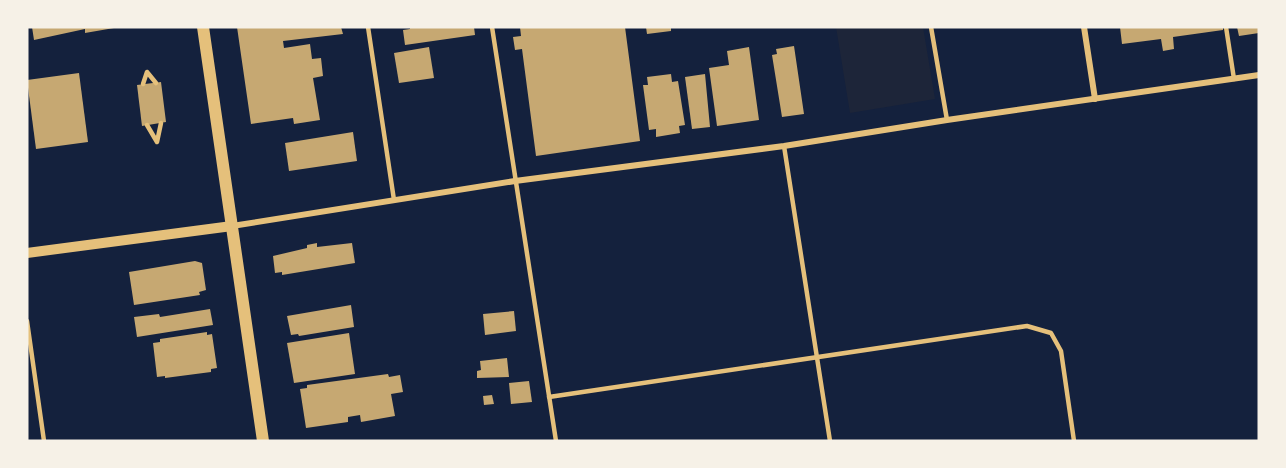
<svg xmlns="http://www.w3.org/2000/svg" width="1286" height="468" font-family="Helvetica,sans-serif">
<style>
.green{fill:#1d2539}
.building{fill:#c6a872}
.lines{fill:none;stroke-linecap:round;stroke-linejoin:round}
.service{stroke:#e5c07b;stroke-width:4.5}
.minor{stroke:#e5c07b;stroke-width:6}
.tertiary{stroke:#e5c07b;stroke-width:10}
.secondary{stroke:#e5c07b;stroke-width:12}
</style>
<rect width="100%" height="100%" fill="#14213d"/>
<polygon class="green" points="836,27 923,27 935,99 850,113"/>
<g class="building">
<polygon points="32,27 114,27 114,28 85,33 85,29 34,40"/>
<polygon points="237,27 341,27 343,34 283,41 284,48 310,44 312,59 321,58 323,76 313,78 320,120 294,124 293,118 251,124"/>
<polygon points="410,27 474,27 475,35 405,45 403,30 410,29"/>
<polygon points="520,27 625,27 640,141 536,156 522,49 515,50 513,37 521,36"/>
<polygon points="646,27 671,27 671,31 647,34"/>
<polygon points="1120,27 1223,27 1223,30 1173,37 1174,49 1163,51 1161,39 1122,44"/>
<polygon points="1237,27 1259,27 1259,33 1239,36"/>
<polygon points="794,46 804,114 782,117 772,55 777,54 776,49"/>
<polygon points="429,47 434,78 399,83 394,53"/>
<polygon points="749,47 759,120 717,126 709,68 729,65 727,51"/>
<polygon points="79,73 88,142 36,149 27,80"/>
<polygon points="671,74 672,82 678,81 685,125 679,126 680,133 656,137 656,129 649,130 643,85 648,85 647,77"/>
<polygon points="705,74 710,127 692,129 685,77"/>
<polygon points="161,82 166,122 142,126 137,85"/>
<polygon points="353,132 357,161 289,171 285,143"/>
<polygon points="317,243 317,247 352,243 355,263 282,275 282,272 275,273 273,256 307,248 307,245"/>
<polygon points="195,261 202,263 206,290 199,292 200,295 134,305 129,272"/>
<polygon points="351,305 354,327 299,336 298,334 291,335 287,316"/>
<polygon points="210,309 213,325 137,337 134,317 159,314 160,317"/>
<polygon points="514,311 516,331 485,335 483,314"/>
<polygon points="207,332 207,335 212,334 217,368 211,369 211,372 165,378 165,376 157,377 153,343 160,342 160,339"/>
<polygon points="349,333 355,374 294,383 287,343"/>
<polygon points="507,358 509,377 477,378 477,371 481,370 480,361"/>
<polygon points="388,374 389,377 400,375 403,392 391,394 395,416 361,422 360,415 348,417 348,422 306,428 300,389 307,388 307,385"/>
<polygon points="529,381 532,402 511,404 509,383"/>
<polygon points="492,395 494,404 484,405 483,396"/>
</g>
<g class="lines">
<g class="service">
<polyline points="368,27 394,200"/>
<polyline points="492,27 556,441"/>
<polyline points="931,27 947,120"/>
<polyline points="1226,27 1234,79"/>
<polyline points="143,84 147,72 156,83"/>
<polyline points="147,125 157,142 161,123"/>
<polyline points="784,146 830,441"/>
<polyline points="27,321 44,441"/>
<polyline points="549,397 1027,326 1051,333 1061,351 1074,441"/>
</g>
<g class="minor">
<polyline points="1084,27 1095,99"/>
<polyline points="232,226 515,181 784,146 947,120 1259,75"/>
</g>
<polyline class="tertiary" points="27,253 232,226"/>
<polyline class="secondary" points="203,27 263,441"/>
</g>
<rect width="1286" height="468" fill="none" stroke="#f6f1e7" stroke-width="57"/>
</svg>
